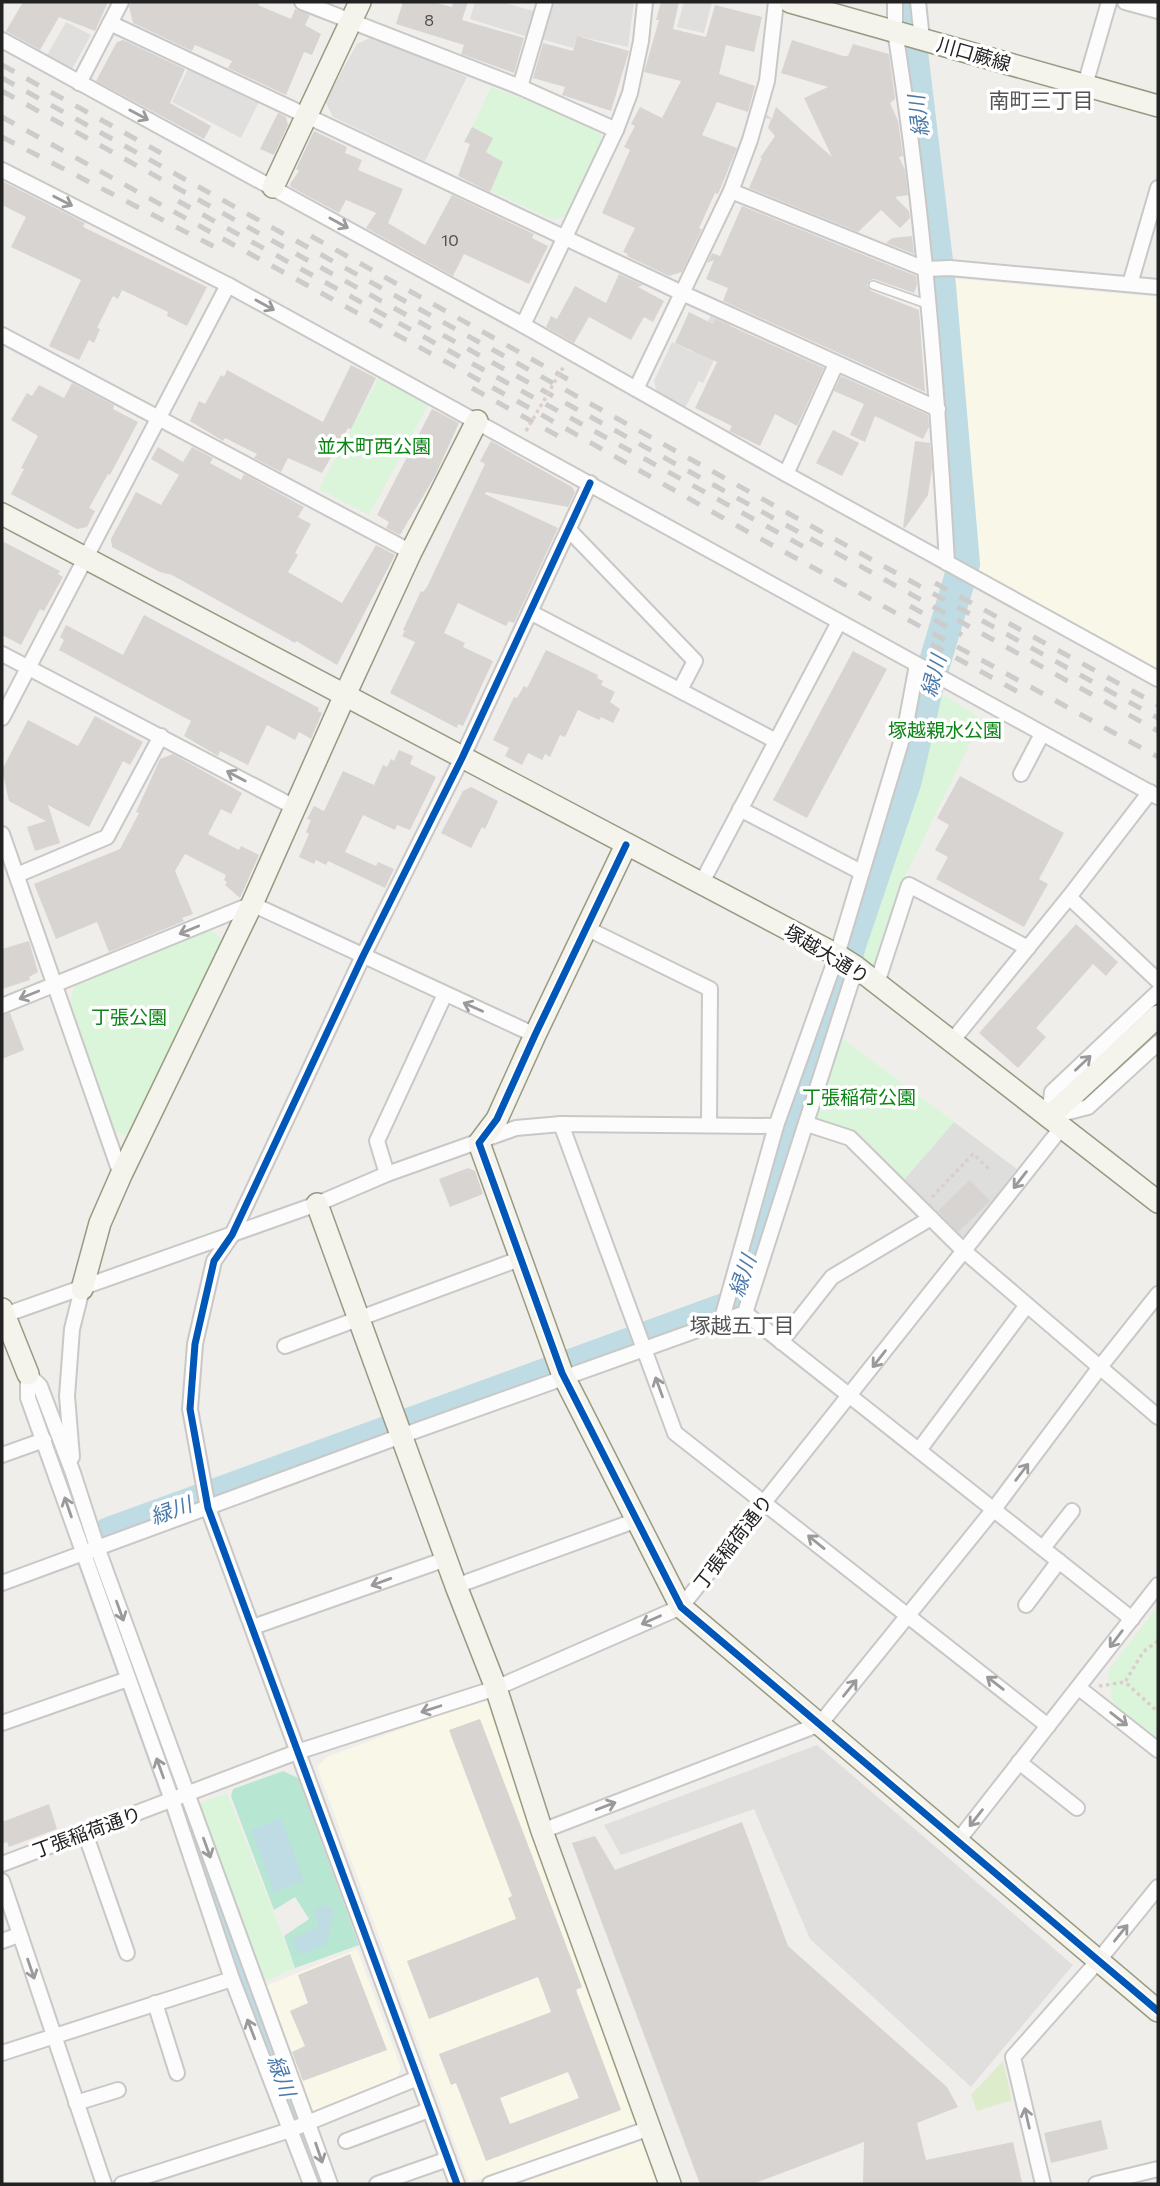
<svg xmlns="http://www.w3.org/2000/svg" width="1160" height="2186" font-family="Commissioner,'Noto Sans JP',sans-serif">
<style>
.education{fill:#f8f7e8}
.religious{fill:#dededc}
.grass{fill:#ddeccb}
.park{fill:#daf5da}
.pitch{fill:#b7e6d2}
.parking{fill:#e0dfde}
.water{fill:#bfdbe3}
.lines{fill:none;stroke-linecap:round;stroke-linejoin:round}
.river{stroke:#bfdbe3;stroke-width:32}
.building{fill:#d7d4d2;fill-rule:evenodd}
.lane-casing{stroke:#c9c8c7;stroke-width:10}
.street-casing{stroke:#c9c8c7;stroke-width:18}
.secondary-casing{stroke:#999a82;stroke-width:24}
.path{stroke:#dccecd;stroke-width:3.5;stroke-dasharray:3.5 3.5;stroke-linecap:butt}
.lane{stroke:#fdfcfc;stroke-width:7}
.street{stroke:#fdfcfc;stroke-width:14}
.secondary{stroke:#f4f4ed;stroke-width:21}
.rail{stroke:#ccc;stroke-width:5;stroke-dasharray:14 14;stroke-linecap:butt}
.path-bridge{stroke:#dccecd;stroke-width:3.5;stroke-dasharray:3.5 3.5;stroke-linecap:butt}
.cycleway-casing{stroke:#fff;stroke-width:11}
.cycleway{stroke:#0057b8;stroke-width:7}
.oneway{stroke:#9a9a9a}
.labels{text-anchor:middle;stroke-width:7;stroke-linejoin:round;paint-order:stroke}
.number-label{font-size:16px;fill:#4f4e4e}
.street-label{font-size:19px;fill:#222;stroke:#fff}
.park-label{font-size:19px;fill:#0c8416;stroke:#fff}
.neighbourhood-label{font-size:21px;fill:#555;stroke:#fff}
.water-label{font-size:21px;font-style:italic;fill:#4a7aab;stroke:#fff}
</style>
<rect width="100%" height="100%" fill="#f0eeeb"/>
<g class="education">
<polygon points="948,278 1158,297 1158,671 974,571"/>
<polygon points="478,1700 487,1702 642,2125 469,2182 317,1767 327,1757"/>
<polygon points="357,1949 401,2068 394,2083 314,2111 307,2105 263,1987"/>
<polygon points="638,2137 648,2142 663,2184 510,2184"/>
</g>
<polygon class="religious" points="954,1122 1017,1169 966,1236 957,1236 903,1181"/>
<polygon class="grass" points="1003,2061 1012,2100 977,2111 971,2095"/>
<g class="park">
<polygon points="491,87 597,126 603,138 565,216 553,220 491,191 503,162 486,151 493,138 472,127"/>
<polygon points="379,377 429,403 369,515 319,489"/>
<polygon points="928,685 982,719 905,876 873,968 849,950 906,780"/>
<polygon points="211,929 223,941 127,1135 114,1132 70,1001 75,985"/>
<polygon points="839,1036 954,1122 903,1181 813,1122"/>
<polygon points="1158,1606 1158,1738 1113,1703 1108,1671"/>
<polygon points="227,1793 295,1968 261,1983 198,1809 200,1803"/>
</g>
<polygon class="pitch" points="283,1771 298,1778 359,1945 295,1968 284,1936 309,1919 295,1897 274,1910 231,1796 233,1789"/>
<g class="parking">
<polygon points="475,2 501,2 537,12 528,37 470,19"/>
<polygon points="548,2 634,2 628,47 577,36 573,48 538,38"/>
<polygon points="684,2 712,2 704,33 677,27"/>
<polygon points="66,22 91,35 72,69 47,55"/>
<polygon points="372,37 467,77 425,161 333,117 325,101 357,44"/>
<polygon points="189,67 260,100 241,138 172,102"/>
<polygon points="712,313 732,322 703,383 699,381 685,408 657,394 654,381 672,342 693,352"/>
<polygon points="817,1745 1073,1965 971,2087 810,1939 754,1809 621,1855 604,1825"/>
</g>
<g class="water">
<polygon points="281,1818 304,1881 274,1892 251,1830"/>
<polygon points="323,1905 332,1909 333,1916 326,1945 303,1954 298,1953 292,1939 319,1926 315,1914 317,1908"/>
</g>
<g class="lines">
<polyline class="river" points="320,2184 213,1895 92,1556 93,1544 109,1533 735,1305 801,1104 852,939 906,780 928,685 964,564 940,286 906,2"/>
</g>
<g class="building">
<polygon points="23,2 108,2 95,31 59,17 40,50 6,31"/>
<polygon points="131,2 259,2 258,5 291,19 295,9 310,15 305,25 321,34 312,55 304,52 286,95 228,68 232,61 195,45 192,51 133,23 129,7"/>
<polygon points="403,2 432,2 452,7 453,2 468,2 462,20 524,38 514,73 461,54 464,45 396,24"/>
<polygon points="661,2 679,2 673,29 706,37 715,5 762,17 754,52 726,45 719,74 755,86 748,112 717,102 702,135 737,148 718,194 715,193 699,228 702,229 682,272 669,276 627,256 628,254 623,252 635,228 602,213 630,150 624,147 635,126 631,124 640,107 662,118 681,81 644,72 659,20 656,20"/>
<polygon points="577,36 629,51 611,111 562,95 565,87 533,78 543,43 573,51"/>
<polygon points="123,40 185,69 170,103 211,126 204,139 96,81 117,42"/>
<polygon points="792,40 843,56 848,56 853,44 889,54 895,99 890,103 898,121 903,156 899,157 905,170 908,195 895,197 909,211 910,218 900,228 881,210 858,232 749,188 762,158 760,158 775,136 768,128 771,119 766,118 767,115 772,119 776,107 832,157 804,98 828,87 781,73"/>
<polygon points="278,113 286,117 288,125 274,155 260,149"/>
<polygon points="472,127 493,138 486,152 503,162 490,192 458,176 470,144 464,142"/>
<polygon points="314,131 347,147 345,153 362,160 358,170 403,189 388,223 425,245 452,195 534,234 532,238 548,246 529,284 464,254 453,276 366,228 376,213 346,200 339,213 291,187 290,184 299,171 296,169"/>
<polygon points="2,181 85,223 83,227 207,287 187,326 167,316 168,312 122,290 118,299 113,296 97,328 100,329 94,343 89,340 79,360 49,346 81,280 11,247 26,217 2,205"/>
<polygon points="742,206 916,276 917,285 914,293 874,279 870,280 867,285 871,291 919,310 925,392 723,301 728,288 706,279 714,260 707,263 712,253 720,256"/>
<polygon points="912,236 914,254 886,243 892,238"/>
<polygon points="619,274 643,285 638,287 664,301 653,322 644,317 631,340 589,317 574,343 546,327 551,316 557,319 575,286 606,303"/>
<polygon points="689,312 713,324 715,319 824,368 797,426 775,414 760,446 729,431 732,426 695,408 717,362 675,343"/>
<polygon points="351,365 376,378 351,429 348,428 322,473 288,458 281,472 254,458 257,454 225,438 223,441 190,421 199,401 205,404 221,375 224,377 227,370 323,422"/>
<polygon points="841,376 928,415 929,427 923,439 875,416 865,442 850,435 864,404 834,391"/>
<polygon points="72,383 114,405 113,409 138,422 110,475 108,474 89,508 95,511 87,527 77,529 11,494 24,469 21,468 38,436 11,420 27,393 32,396 39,385 64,398"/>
<polygon points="432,409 459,423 435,476 400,535 386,528 389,522 377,515"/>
<polygon points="833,430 859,443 842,476 816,463"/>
<polygon points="491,441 572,487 575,492 568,507 486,492 485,494 558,528 514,623 509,621 506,626 458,603 444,633 465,643 463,647 493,661 463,726 458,724 457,728 390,693 415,642 402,636 405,631 403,630 421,591 423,592 427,587 485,464 480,461"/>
<polygon points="915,441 930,443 932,468 928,495 905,528 903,527"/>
<polygon points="158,447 183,462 192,447 213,458 210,463 241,480 244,474 304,507 298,517 311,524 295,553 298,555 288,572 342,603 376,545 395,555 337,665 296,641 295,643 172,575 160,572 112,547 111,539 136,492 161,505 179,475 151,459"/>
<polygon points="2,541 60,571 58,574 63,577 44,611 40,609 21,645 2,635"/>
<polygon points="144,615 319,708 318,711 322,713 311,739 299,732 295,740 267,725 248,765 220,751 218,756 184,736 191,721 59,650 64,640 60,637 66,625 123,655"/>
<polygon points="546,650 598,675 597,678 603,681 601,685 615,692 610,702 620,709 613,723 601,717 599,720 578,710 565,737 560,735 550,757 545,754 542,760 528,753 522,765 505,756 509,748 493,740 514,697 517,698 524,686 527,688"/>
<polygon points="853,651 887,669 807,818 773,800"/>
<polygon points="95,716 143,742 130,765 123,761 89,827 48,805 60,843 35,851 27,827 46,821 9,801 2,770 28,720 78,746"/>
<polygon points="399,750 413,756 410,764 436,777 410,830 397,825 395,830 363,815 345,852 376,866 378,862 394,869 385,888 328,861 326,865 316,860 314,864 299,857 309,834 306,832 311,820 307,819 314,806 324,811 343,771 374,785 383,765 387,767 391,759 394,761"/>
<polygon points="173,754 242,793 231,814 221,809 208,834 239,850 241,846 259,855 240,898 225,885 227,882 224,880 226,875 185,854 175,871 193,914 182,918 184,921 109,952 97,922 56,939 34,884 120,849 139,813 136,812 160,759"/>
<polygon points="960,776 1064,833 1039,879 1048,884 1024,927 936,879 948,857 935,850 949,825 937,818"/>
<polygon points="471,787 498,801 485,829 482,827 471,848 441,833 463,791"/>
<polygon points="1076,924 1118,962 1106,976 1093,964 1036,1028 1046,1037 1018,1068 979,1033"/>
<polygon points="29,941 38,972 29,977 30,980 2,989 2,949"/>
<polygon points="10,1013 24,1050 2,1059 2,1015"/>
<polygon points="468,1168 475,1171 483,1194 450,1207 439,1179"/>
<polygon points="970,1180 990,1201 958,1232 938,1211"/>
<path d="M480 1719 582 1987 576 1990 621 2110 486 2161 456 2083 451 2085 439 2054 551 2012 538 1977 429 2019 407 1961 516 1919 508 1898 512 1896 449 1730ZM568 2072 579 2098 510 2124 500 2098Z"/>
<polygon points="49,1804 57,1829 9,1847 7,1842 2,1844 2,1822"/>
<polygon points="742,1822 788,1946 947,2087 958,2107 917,2123 926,2160 1013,2142 1022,2182 1012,2184 863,2184 864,2142 753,2184 700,2184 572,1843 595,1836 615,1870"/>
<polygon points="350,1954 387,2050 303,2081 292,2052 305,2046 290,2011 308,2003 298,1975"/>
<polygon points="1101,2120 1108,2149 1051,2163 1044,2133"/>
</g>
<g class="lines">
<g class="lane-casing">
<polyline id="lane" points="873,285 929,305"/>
</g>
<g class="street-casing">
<g id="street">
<polyline points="302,2 520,87 616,130"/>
<path d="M895 2V31C923 207 937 385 947 563"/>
<polyline points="918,2 922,39"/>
<polyline points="1125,2 1158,11"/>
<polyline points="110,23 682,293 938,409"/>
<polyline points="2,40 523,325 786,474 1158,679"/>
<polyline points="79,83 121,2"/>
<polyline points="1085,85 1109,2"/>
<polyline points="520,87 545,2"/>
<polyline points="2,170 228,285 1158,797"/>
<polyline points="731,191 925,269 950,268 1158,287"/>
<polyline points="1130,284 1158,188"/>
<polyline points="523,325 616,130 630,93 641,41 645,2"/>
<polyline points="2,335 411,552"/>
<polyline points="636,389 731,191 750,140 767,81 776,2"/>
<polyline points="786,474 836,364"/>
<polyline points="569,530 695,661 680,690"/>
<polyline points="530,612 776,741"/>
<polyline points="2,654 296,808"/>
<polyline points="2,718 228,285"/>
<polyline points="1021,774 1042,734"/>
<polyline points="740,809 861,872"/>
<polyline points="2,834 121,1175"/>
<polyline points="17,875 107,837 161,736"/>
<polyline points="701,884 839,622"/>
<polyline points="1069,897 1158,981"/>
<polyline points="586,928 710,989 709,1125"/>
<polyline points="877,983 909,885 1028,948"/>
<polyline points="1158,992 1052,1092 1049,1117 1088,1107 1158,1043"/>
<polyline points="2,1006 252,904 535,1035"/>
<polyline points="952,1041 1069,897 1150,792"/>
<polyline points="561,1124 675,1433 1048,1726"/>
<polyline points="807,1124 850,1138 964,1251 1158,1417"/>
<polyline points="387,1174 377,1141 445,994"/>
<polyline points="745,1313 1132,1619"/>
<polyline points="2,1316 317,1204 387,1174 516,1128 561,1124 776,1126"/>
<polyline points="721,1322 776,1126 837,955 905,729 917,665"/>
<polyline points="781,1342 832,1277 931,1218"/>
<polyline points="285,1346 522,1258"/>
<polyline points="28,1374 40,1386 73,1473 97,1547 330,2184"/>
<polyline points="28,1374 28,1398 172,1800 232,1979 311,2184"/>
<polyline points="919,1450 1027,1305"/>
<polyline points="2,1455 44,1440"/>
<polyline points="72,1457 67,1396 72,1329 82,1289"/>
<polyline points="1043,1548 1072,1511"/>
<polyline points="2,1583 401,1436 745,1313 856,967"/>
<polyline points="456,1586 637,1520"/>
<polyline points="1026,1605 1059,1561"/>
<polyline points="253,1627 446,1559"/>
<polyline points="1079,1688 1158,1750"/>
<polyline points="2,1723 128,1679"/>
<polyline points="1019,1762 1077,1808"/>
<polyline points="542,1831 820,1724 994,1509 1100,1367 1158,1294"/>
<polyline points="85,1833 127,1953"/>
<polyline points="957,1842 1158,1585"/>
<polyline points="2,1864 297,1752 496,1688 681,1607 1062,1127"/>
<polyline points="2,1881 104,2184"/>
<polyline points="2,1941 19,1935"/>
<polyline points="155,2003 177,2073"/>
<polyline points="2,2053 232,1979"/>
<polyline points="76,2103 118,2090"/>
<polyline points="346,2141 429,2110"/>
<polyline points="122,2184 290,2130 418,2078"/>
<polyline points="377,2184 448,2159"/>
<polyline points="457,2184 208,1508 190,1409 195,1344 214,1261 232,1235 363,956 462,758 590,483"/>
<polyline points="490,2184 650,2128"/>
<polyline points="1043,2184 1013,2057 1098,1961 1158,1887"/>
<polyline points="1096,2184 1158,2169"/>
</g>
</g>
<g class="secondary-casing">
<g id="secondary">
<polyline points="790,2 1158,106"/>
<polyline points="273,187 360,2"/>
<polyline points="2,514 837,955 856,967 1158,1202"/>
<polyline points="626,845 535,1035 497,1119 479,1143 562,1373 681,1607 1158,2011"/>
<polyline points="1049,1117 1158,1016"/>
<polyline points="317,1204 456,1586 496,1688 542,1831 670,2184"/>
<polyline points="82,1289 100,1223 121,1175 252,904 345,695 411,552 477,421"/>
<polyline points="2,1309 28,1374"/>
</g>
</g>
<g class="path">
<polyline points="932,1197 973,1154 989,1169"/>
<polyline points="1158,1641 1143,1652 1125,1682 1158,1712"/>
<polyline points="1099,1686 1125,1682"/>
</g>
<use href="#lane" class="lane"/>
<use href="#street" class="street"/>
<use href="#secondary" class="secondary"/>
<g class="rail">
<polyline points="2,65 161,153"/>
<polyline points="2,78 1158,718"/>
<polyline points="2,91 1158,731"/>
<polyline points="2,117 526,406 732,523 1158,757"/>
<polyline points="2,137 215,247"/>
<polyline points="178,201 815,553"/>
<polyline points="311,236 571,381"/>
<polyline points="472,388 567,441"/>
<polyline points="935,583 1158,705"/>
<polyline points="910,606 962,635"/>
<polyline points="931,644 1020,693"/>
</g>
<polyline class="path-bridge" points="526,431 564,366"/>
<g class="cycleway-casing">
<g id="cycleway">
<polyline points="626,845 535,1035 497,1119 479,1143 562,1373 681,1607 1158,2011"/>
<polyline points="457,2184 208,1508 190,1409 195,1344 214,1261 232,1235 363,956 462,758 590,483"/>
</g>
</g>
<use href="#cycleway" class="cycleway"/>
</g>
<defs><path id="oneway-shaft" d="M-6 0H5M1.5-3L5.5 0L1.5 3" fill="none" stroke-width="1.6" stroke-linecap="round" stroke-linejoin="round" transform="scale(1.75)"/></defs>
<g class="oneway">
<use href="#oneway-shaft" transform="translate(139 115) rotate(28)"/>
<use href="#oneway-shaft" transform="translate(63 201) rotate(27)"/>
<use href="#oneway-shaft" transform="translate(339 223) rotate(29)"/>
<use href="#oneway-shaft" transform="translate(265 305) rotate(29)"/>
<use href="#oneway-shaft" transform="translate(236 776) rotate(-152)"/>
<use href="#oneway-shaft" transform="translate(189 930) rotate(158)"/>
<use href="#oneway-shaft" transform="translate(29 995) rotate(158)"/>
<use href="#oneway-shaft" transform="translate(473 1007) rotate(-156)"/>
<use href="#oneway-shaft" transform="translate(1083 1063) rotate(-43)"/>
<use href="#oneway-shaft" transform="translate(1020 1180) rotate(128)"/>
<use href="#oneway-shaft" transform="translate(879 1359) rotate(128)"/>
<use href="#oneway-shaft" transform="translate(659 1387) rotate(-110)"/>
<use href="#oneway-shaft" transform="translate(1022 1472) rotate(-53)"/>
<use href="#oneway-shaft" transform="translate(68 1507) rotate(-109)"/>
<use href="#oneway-shaft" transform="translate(816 1542) rotate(-141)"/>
<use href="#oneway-shaft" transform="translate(381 1582) rotate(160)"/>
<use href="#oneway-shaft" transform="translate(120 1611) rotate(70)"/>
<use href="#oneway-shaft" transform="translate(651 1620) rotate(156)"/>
<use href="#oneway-shaft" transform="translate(1116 1639) rotate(127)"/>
<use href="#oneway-shaft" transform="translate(995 1683) rotate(-142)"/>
<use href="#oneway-shaft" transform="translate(850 1688) rotate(-51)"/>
<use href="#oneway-shaft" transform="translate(431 1709) rotate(162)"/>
<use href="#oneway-shaft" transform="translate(1119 1719) rotate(38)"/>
<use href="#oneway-shaft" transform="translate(160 1768) rotate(-110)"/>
<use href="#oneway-shaft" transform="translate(606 1806) rotate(-21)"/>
<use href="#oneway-shaft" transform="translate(976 1818) rotate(128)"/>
<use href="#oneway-shaft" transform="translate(207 1848) rotate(70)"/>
<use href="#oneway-shaft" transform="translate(1121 1933) rotate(-51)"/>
<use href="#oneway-shaft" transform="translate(31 1969) rotate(71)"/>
<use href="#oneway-shaft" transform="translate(251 2029) rotate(-111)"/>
<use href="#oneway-shaft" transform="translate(1027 2118) rotate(-103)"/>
<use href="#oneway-shaft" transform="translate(319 2153) rotate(71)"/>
</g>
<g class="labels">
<g class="number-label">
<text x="429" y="26">8</text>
<text x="450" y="246">10</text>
</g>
<g class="street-label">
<text transform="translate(974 54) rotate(16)" y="7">川口蕨線</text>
<text transform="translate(827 954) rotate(31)" y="7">塚越大通り</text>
<text transform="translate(733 1542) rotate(-52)" y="7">丁張稲荷通り</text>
<text transform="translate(87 1832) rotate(-20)" y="7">丁張稲荷通り</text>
</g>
<g class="park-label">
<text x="374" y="453">並木町西公園</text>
<text x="945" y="737">塚越親水公園</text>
<text x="129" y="1024">丁張公園</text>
<text x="859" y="1104">丁張稲荷公園</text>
</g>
<g class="neighbourhood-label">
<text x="1041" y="108">南町三丁目</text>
<text x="742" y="1333">塚越五丁目</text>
</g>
<g class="water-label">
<text transform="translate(919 116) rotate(-97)" y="7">緑川</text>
<text transform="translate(934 676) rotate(-75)" y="7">緑川</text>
<text transform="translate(743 1276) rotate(-71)" y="7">緑川</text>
<text transform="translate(171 1511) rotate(-20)" y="7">緑川</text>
<text transform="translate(281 2076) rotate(70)" y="7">緑川</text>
</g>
</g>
<rect width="1160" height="2186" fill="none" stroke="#222222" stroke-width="7"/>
</svg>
